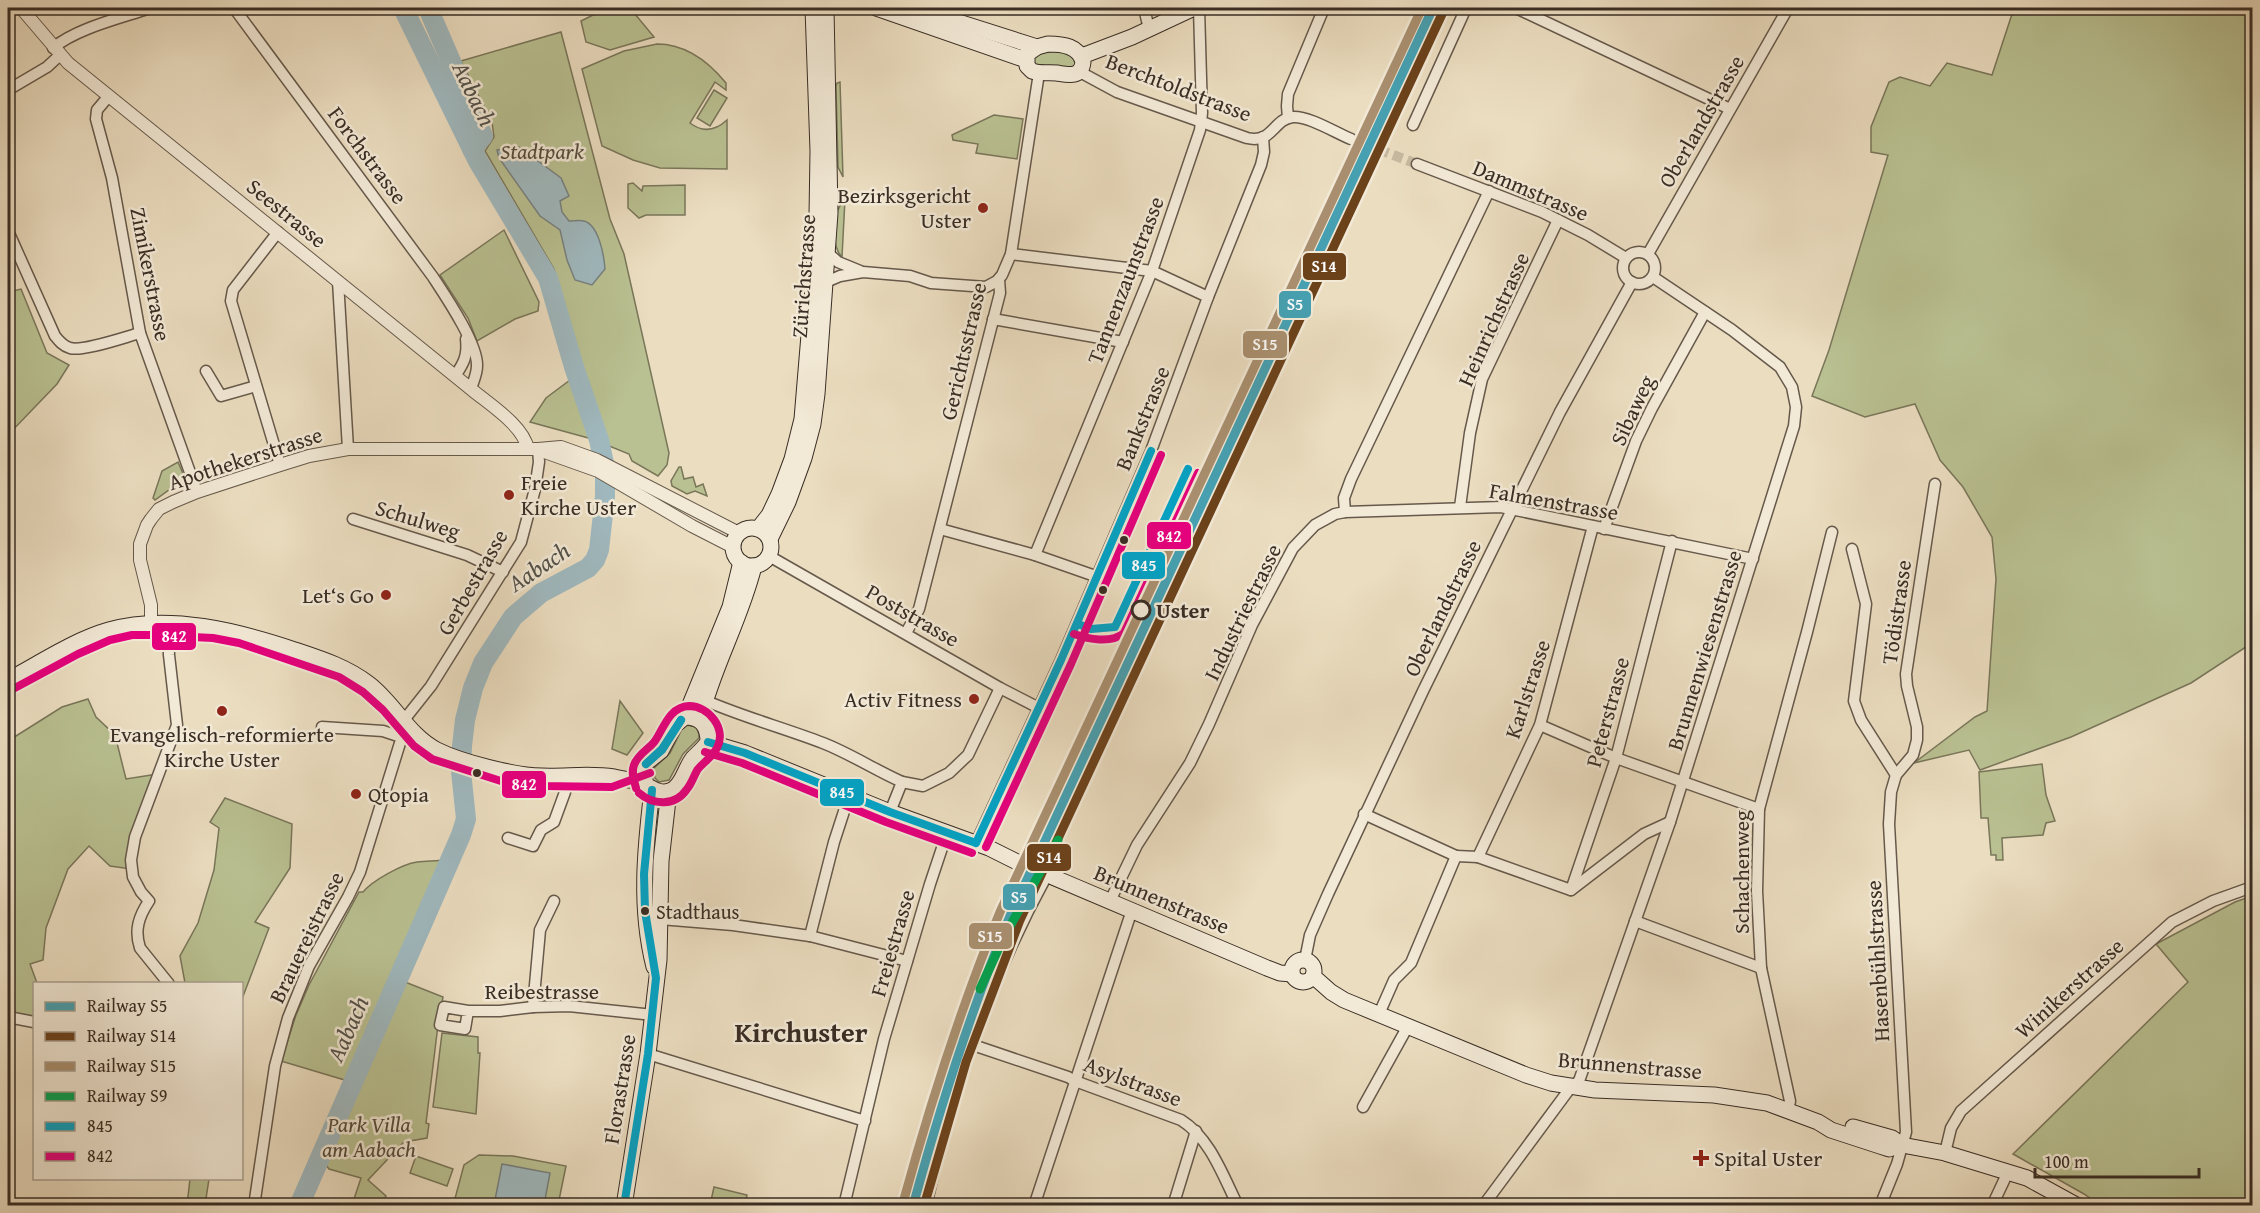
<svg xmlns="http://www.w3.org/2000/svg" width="2260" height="1213" font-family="'Gentium Book Plus',serif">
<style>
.green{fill:#b9c091;stroke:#79765a;stroke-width:1.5}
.water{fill:#9fb8be;stroke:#768080;stroke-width:1.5}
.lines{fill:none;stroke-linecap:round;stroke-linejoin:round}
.river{stroke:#9fb8be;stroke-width:20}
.minor-tunnel{stroke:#c7baa1;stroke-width:10;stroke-dasharray:10 5;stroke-linecap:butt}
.minor-casing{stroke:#66594b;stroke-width:13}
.tertiary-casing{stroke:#66594b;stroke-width:14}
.secondary-casing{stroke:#392d24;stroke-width:17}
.minor{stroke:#f2e9d6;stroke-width:10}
.tertiary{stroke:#f2e9d6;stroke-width:12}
.secondary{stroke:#f2e9d6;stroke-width:15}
.bus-1-casing{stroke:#f2e9d6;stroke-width:12}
.bus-2-casing{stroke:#f2e9d6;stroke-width:12}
.bus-1{stroke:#03a3c6;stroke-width:8}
.bus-2{stroke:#e5007d;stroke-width:8}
.rail-1-casing{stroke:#f2e9d6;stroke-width:14}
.rail-2-casing{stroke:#f2e9d6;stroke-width:14}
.rail-3-casing{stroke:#f2e9d6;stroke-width:14}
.rail-4-casing{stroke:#f2e9d6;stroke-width:14}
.rail-1{stroke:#46a0b1;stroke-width:9}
.rail-2{stroke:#6c421b;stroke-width:9}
.rail-3{stroke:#a98f6f;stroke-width:9}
.rail-4{stroke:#00a34f;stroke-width:9}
.poi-dot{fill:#8f2418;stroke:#f2e9d6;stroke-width:2}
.bus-dot{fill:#392d24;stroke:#f2e9d6;stroke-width:2}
.stop-dot{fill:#f2e9d6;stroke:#392d24;stroke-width:3}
.labels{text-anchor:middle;stroke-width:5;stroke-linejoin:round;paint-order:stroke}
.bus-label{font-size:20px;fill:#392d24;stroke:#f2e9d6;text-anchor:start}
.street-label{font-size:22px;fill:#392d24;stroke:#f2e9d6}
.park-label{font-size:22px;font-style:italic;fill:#534a3a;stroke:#f2e9d6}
.poi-label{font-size:22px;fill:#392d24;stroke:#f2e9d6;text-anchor:end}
.stop-label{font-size:22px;font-weight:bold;fill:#392d24;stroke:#f2e9d6;text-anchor:start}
.water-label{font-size:24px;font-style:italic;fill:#52504a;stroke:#f2e9d6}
.district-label{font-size:28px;font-weight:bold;fill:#392d24;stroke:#f2e9d6}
.line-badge{stroke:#f2e9d6;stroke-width:2}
.badge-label{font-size:16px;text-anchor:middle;font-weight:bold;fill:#fff}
</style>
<rect width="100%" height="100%" fill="#ebddc0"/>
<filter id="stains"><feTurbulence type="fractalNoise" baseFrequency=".00333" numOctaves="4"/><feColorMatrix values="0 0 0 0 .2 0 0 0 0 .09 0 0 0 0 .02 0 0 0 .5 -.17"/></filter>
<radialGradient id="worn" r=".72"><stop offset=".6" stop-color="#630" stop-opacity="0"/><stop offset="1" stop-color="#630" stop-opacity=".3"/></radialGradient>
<g class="green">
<polygon points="630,8 654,37 610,50 586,42 581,21 593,15"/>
<polygon points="2014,8 2252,8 2252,643 2191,683 2071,737 1980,770 1969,750 1914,763 1975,717 1987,711 1996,579 1992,537 1963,487 1940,460 1915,404 1865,417 1812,396 1829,350 1888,155 1871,152 1871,127 1889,82 1900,77 1930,86 1947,63 1992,75"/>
<polygon points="561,32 610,219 624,254 669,453 667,465 658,476 632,461 629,454 592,439 530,422 546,398 582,371 554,269 485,151 494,137 492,122 461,61"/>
<path d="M657 44C686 44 708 61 726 83V90L715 82 690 123C703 133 715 131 727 120V169L660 168 633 160 602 146 582 69 624 51Z"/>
<polygon points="1061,50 1077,57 1076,68 1035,66 1033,56 1035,54"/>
<polygon points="840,82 843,177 838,167 836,86 837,83"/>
<polygon points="714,90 727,98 710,126 697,118"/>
<polygon points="994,115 1023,119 1017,159 976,153 978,144 953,140 952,135"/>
<polygon points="633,183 642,191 643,186 685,185 685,215 646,215 639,218 628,208 628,184"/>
<path d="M845 199 842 257C830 245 833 210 845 199Z"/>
<polygon points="504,230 539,302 538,311 515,319 477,341 468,318 440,275"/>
<polygon points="21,289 47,353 69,365 57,384 8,435 8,292"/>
<polygon points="178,462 187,483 169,490 155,500 153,498 162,471"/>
<polygon points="679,467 681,467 684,479 693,477 696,487 703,484 707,496 695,491 687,494 672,486 671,481"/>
<polygon points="88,699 96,717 115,735 126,779 158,774 131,869 110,866 89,846 68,869 46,928 43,960 30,964 37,983 34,984 34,1022 8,1017 8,741 62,707"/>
<polygon points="620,701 643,733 627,755 612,749"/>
<polygon points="687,725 696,727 699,734 699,738 683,754 669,780 659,782 655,778 653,769 670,753 683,727"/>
<polygon points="2042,764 2046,795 2055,821 2046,823 2043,835 2002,838 2003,860 1996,860 1996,855 1991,855 1988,818 1981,818 1979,772"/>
<polygon points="225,798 292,824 290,868 255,922 269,928 242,999 242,984 185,983 180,956 198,923 214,870 219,828 210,822"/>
<path d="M445 860 348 1081 281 1061 296 1015 309 985 359 892H363C372 881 402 864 417 862 426 861 436 861 445 860Z"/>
<polygon points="2252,896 2252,1205 2100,1205 2084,1194 2013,1154 2188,982 2156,944 2235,902"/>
<polygon points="405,982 443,997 438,1025 426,1123 429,1124 427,1138 404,1142 368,1180 386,1196 382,1205 352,1205 361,1178 329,1169 326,1165 339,1130"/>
<polygon points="442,1033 478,1037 478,1053 480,1053 476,1114 433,1107"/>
<polygon points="479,1155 513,1156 566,1166 558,1205 453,1206 464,1165"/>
<polygon points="416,1156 453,1169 447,1186 410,1173"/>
<polygon points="190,1179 209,1179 205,1205 187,1205"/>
<polygon points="714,1187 747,1195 745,1205 710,1205"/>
</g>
<g class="water">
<path d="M519 147 561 178 569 196 560 201 562 212 569 221C574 221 580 220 584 221 599 225 604 256 605 269L592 285 575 280 567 260 560 230 540 216 499 158 497 150Z"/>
<polygon points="502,1164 550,1173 544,1205 494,1205"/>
</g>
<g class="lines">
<g class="river">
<polyline points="428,8 483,136 472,149"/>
<polyline points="299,1206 461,835 466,819 461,771 462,746 465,720 473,688 483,663 513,617 541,593 588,568 595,560 599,550 605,496 605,468 599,440 574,367 548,278 478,161 403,8"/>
</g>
<polyline class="minor-tunnel" points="1351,139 1417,164"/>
<g class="minor-casing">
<g id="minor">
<path d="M234 8 433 277C446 297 478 344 477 366 477 374 473 382 471 389"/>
<polyline points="1144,8 1149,29"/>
<polyline points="1516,8 1730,109"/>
<path d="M53 48C77 28 121 18 150 8"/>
<path d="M1080 72 1117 92 1247 138C1273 144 1273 119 1293 117 1309 116 1336 133 1351 139"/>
<polyline points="8,90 47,67 60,55"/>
<polyline points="108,97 97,110 96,119 112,178 140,333 197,492"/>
<polyline points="1288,118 1287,106 1288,94 1324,8"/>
<polyline points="1413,125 1466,8"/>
<polyline points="1417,164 1542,212 1588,235 1626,258"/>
<path d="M8 231 55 336C59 341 63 346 70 348 82 352 125 337 140 333"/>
<polyline points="278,232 233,290 231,301 280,465"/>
<circle cx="1639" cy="268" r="16"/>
<polyline points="828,253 838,262 860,271"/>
<polyline points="1011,254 1152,271 1208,297"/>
<polyline points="1648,254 1788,8"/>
<polyline points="338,281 348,449"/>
<polyline points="826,282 840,276 863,272 910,276 931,283 986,287 997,281 1002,275 1011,254 1039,73"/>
<polyline points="993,319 1123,342"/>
<polyline points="206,371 221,396 256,386"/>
<path d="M455 376C464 363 468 355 466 339"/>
<polyline points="1460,507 1470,433 1482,379 1558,220"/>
<polyline points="1345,512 1501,507 1753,559"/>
<polyline points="353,519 467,555 503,572"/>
<polyline points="940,529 1035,555 1098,577"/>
<polyline points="1604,529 1636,441 1652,408 1705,312"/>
<polyline points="1852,549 1866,604 1854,701 1861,720 1896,775"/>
<polyline points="1035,555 1152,271 1200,130 1202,113 1199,8"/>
<polyline points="769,556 1000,688 1039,708"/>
<path d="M168 625 169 655 177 725 135 837 131 860 133 877 141 892 149 901C139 916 134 930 140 948L169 984"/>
<polyline points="906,633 919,609 1000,293 999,279"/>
<path d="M704 700C743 717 784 728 823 743 851 754 875 770 902 782L890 812"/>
<polyline points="404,720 431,686 521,542 535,489 539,462 538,449"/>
<polyline points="1540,725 1616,758 1759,809"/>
<polyline points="322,727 383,731 404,738"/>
<polyline points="902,782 923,786 949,773 968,755 1000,688"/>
<polyline points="1364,814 1456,856"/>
<polyline points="508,838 533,846 541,830 554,822 565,792 567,776"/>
<polyline points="976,843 1061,660 1151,451 1208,297 1261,165 1264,152 1263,137"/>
<polyline points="1478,857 1540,725 1593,526"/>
<polyline points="1571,890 1616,758 1672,541"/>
<polyline points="1110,901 1137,845 1190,763 1209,724 1252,625 1293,548 1315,525 1335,514 1345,512 1344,498 1351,479 1489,191"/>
<polyline points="657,915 660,919 733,925 810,936 907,961"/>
<polyline points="1635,921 1761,968"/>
<polyline points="810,936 834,842 849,796"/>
<polyline points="1305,960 1310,935 1328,894 1423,691 1560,412 1632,282"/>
<polyline points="533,1007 540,930 554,901"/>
<polyline points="468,1011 465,1029 440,1025 444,1007 468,1011 500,1011 533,1007 569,1006 653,1015"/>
<polyline points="1379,1014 1394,980 1411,963 1456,856 1478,857 1571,890 1644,834 1670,822"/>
<polyline points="8,1017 34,1022"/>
<path d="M973 1045 1068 1077 1075 1081 1181 1120C1210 1138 1223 1176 1238 1206"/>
<polyline points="648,1054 865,1121"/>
<polyline points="1363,1107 1408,1026"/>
<polyline points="1788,1111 1790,1101 1761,968 1757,891 1759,809 1807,632 1832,532"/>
<polyline points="1945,1153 1951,1128 1961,1111 2172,922 2213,901 2252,887"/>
<polyline points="254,1206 275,1066 288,1018 309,966 348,897 360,872 400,743 404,738 414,732"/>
<polyline points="844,1206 884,1039 930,884 947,833"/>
<path d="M926 1206C951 1092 991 977 1047 875"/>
<polyline points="1034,1206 1132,910"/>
<polyline points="1173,1206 1196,1131"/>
<polyline points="1483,1206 1571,1087 1579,1081 1670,822 1794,426 1796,407 1792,387 1780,367 1732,330 1653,277"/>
<polyline points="1880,1206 1897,1164 1906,1132 1889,824 1891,792 1896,775 1913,755 1917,740 1917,727 1907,686 1906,674 1935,484"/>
<polyline points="1992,1206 2008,1172"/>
</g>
</g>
<g class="tertiary-casing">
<g id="tertiary">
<path d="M21 8 68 63 471 389C490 405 523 425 528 449"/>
<polyline points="539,450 598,471 692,526 733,547"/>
<polyline points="151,624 151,605 140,560 140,544 147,525 151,519 159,509 173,502 197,492 280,465 309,456 348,449 538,449 561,447 597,460 739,533"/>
</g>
</g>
<g class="secondary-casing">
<g id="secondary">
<polyline points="876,8 1026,60"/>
<polyline points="914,8 1037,47"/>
<path d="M1048 44C1063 44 1079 46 1083 62 1081 78 1069 75 1057 73 1048 72 1040 74 1032 71L1027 66V54L1037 47Z"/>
<polyline points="1082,56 1132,37 1194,8"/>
<circle cx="752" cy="547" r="19"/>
<polyline points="758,529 769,515 779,494 792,459 802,419 813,287 817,216 818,151 813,8"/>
<polyline points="770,539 788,502 804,458 813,424 817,394 830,213 826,8"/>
<path d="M8 680C40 663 74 640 109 630 169 613 238 631 295 650 322 659 347 667 369 684 394 703 409 736 437 750 461 762 516 776 542 776 566 777 590 773 614 777 623 779 633 780 641 783 651 786 657 795 670 791 682 787 685 768 693 758 698 753 704 748 708 742 708 726 701 717 685 717L674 726 661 751 646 763 643 770 646 785"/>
<polyline points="685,717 730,607 741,562"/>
<path d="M700 720C713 667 741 619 754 566"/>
<polyline points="708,742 745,753 890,812 989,848 1015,861 1267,968 1280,973 1292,974"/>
<path d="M652 790C645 849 639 908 654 967"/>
<circle cx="1303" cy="971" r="11"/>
<polyline points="1313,976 1331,992 1344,1000 1526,1075 1551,1083 1595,1090 1714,1095 1767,1103 1818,1122 1831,1130 1880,1146 1889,1149 1902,1145 1945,1153 2027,1178 2078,1206"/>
<polyline points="1853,1127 1892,1138 1902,1145"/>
<polyline points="624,1206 648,1054 659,960 661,861 669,791"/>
</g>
</g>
<use href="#minor" class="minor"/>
<use href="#tertiary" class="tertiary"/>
<use href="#secondary" class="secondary"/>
<g class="bus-1-casing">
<g id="bus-1">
<polyline points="1078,624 1091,629 1115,627 1188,469"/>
<polyline points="708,742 745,753 890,812 976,843"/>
<polyline points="646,764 662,749 681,720"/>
<polyline points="646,764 662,750 681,720"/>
<polyline points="976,843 1061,660 1151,451"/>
<polyline points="624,1206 648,1054 656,978 645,911 644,874 652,790"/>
</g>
</g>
<g class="bus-2-casing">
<g id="bus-2">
<path d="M1074 634C1088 639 1111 644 1124 633L1198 473"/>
<polyline points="13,689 78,654 110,640 132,635 151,635 213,638 239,643 339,677 363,692 383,710 414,746 432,759 504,782 542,786 612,787 650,773"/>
<polyline points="705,752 742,763 886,822 972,853"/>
<path d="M636 788C634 780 631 773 634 765 638 754 648 750 655 741 664 728 669 707 689 706 709 706 727 729 717 748 712 757 704 762 698 769 694 775 692 783 687 789 675 807 653 805 639 793"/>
<polyline points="986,847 1071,664 1161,455"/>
</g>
</g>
<use href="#bus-1" class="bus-1"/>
<use href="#bus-2" class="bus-2"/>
<g class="rail-1-casing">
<path id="rail-1" d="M913 1206C940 1107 971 1010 1010 916L1433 8"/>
</g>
<g class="rail-2-casing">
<polyline id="rail-2" points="924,1206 966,1062 1020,920 1443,12"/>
</g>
<g class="rail-3-casing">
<path id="rail-3" d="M903 1203C930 1104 961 1007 1000 912L1422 8"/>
</g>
<g class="rail-4-casing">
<polyline id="rail-4" points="980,989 1004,937 1058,840"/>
</g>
<use href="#rail-1" class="rail-1"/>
<use href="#rail-2" class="rail-2"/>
<use href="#rail-3" class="rail-3"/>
<use href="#rail-4" class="rail-4"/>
</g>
<g class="poi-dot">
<circle cx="983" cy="208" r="6"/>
<circle cx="509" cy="495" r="6"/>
<circle cx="386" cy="595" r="6"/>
<circle cx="974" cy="699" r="6"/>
<circle cx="222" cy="711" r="6"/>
<circle cx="356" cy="794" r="6"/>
<path d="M1698 1149h6v6h6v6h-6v6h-6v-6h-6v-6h6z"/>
</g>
<g class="bus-dot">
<circle cx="1124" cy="540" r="5"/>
<circle cx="1103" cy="590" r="5"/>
<circle cx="477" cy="773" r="5"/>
<circle cx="645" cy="911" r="5"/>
</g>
<circle class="stop-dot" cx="1141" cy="610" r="9"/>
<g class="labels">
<g class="bus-label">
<text x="656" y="919">Stadthaus</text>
</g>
<g class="street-label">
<text transform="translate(1179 87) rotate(21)" y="8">Berchtoldstrasse</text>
<text transform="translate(1701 121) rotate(-60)" y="8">Oberlandstrasse</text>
<text transform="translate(368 155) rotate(53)" y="8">Forchstrasse</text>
<text transform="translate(1531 190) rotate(23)" y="8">Dammstrasse</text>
<text transform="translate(287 213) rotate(39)" y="8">Seestrasse</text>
<text transform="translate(151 274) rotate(79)" y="8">Zimikerstrasse</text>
<text transform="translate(803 276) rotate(-86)" y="8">Zürichstrasse</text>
<text transform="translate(1125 280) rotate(-69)" y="8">Tannenzaunstrasse</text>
<text transform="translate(1493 319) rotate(-66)" y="8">Heinrichstrasse</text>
<text transform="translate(963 351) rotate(-77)" y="8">Gerichtsstrasse</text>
<text transform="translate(1632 410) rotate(-65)" y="8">Sibaweg</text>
<text transform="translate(1142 418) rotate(-68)" y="8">Bankstrasse</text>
<text transform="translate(245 458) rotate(-18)" y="8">Apothekerstrasse</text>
<text transform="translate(1554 501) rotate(10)" y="8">Falmenstrasse</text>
<text transform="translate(418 519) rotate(17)" y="8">Schulweg</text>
<text transform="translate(472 582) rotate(-60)" y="8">Gerbestrasse</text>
<text transform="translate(1442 608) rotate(-64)" y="8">Oberlandstrasse</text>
<text transform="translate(1242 612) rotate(-64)" y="8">Industriestrasse</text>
<text transform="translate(1896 612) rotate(-82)" y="8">Tödistrasse</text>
<text transform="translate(913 615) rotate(30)" y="8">Poststrasse</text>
<text transform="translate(1704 650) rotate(-73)" y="8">Brunnenwiesenstrasse</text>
<text transform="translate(1527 689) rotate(-72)" y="8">Karlstrasse</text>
<text transform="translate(1607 712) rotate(-75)" y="8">Peterstrasse</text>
<text transform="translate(1741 872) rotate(-90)" y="8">Schachenweg</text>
<text transform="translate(1162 899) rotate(23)" y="8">Brunnenstrasse</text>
<text transform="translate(306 937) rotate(-64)" y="8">Brauereistrasse</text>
<text transform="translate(892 943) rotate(-74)" y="8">Freiestrasse</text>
<text transform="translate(1877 961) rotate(-93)" y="8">Hasenbühlstrasse</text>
<text transform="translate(2069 988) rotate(-42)" y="8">Winikerstrasse</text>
<text x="542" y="999">Reibestrasse</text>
<text transform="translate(1630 1065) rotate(5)" y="8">Brunnenstrasse</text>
<text transform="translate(1133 1081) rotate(21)" y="8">Asylstrasse</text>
<text transform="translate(619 1089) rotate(-81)" y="8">Florastrasse</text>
</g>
<g class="park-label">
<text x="542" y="159">Stadtpark</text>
<text x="369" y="1132">Park Villa<tspan x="369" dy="25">am Aabach</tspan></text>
</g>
<g class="poi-label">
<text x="971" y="203">Bezirksgericht<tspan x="971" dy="25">Uster</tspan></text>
<text x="521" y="490" text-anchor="start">Freie<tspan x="521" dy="25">Kirche Uster</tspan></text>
<text x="374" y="603">Let‘s Go</text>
<text x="962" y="707">Activ Fitness</text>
<text x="222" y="742" text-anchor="middle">Evangelisch-reformierte<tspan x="222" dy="25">Kirche Uster</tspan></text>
<text x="368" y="802" text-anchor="start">Qtopia</text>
<text x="1714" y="1166" text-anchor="start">Spital Uster</text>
</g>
<g class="stop-label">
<text x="1156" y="618">Uster</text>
</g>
<g class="water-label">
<text transform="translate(474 94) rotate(64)" y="8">Aabach</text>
<text transform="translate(539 567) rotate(-34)" y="8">Aabach</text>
<text transform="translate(348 1029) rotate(-66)" y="8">Aabach</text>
</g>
<g class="district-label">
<text x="801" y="1042">Kirchuster</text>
</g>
</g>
<g class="line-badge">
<rect x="1302" y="252" width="45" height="29" rx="6" fill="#6c421b"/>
<rect x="1278" y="290" width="34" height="29" rx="6" fill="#46a0b1"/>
<rect x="1242" y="330" width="46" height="29" rx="6" fill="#a98f6f"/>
<rect x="1146" y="521" width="46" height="29" rx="6" fill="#e5007d"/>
<rect x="1121" y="551" width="45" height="29" rx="6" fill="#03a3c6"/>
<rect x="151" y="622" width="46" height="29" rx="6" fill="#e5007d"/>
<rect x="501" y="770" width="46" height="29" rx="6" fill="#e5007d"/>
<rect x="819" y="778" width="46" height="29" rx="6" fill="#03a3c6"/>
<rect x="1026" y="843" width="46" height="29" rx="6" fill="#6c421b"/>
<rect x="1002" y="883" width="34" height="28" rx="6" fill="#46a0b1"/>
<rect x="968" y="922" width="45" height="28" rx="6" fill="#a98f6f"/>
</g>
<g class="badge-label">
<text x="1324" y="272">S14</text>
<text x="1295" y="310">S5</text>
<text x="1265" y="350">S15</text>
<text x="1169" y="542">842</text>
<text x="1144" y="571">845</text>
<text x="174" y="642">842</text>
<text x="524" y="790">842</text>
<text x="842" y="798">845</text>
<text x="1049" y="863">S14</text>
<text x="1019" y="903">S5</text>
<text x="990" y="942">S15</text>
</g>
<rect width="2260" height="1213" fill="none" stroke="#ebddc0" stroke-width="30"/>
<rect x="9" y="9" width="2242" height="1195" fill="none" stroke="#392d24" stroke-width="3"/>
<rect x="15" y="15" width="2230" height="1183" fill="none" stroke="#392d24" stroke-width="1.5"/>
<rect x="33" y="982" width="210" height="198" fill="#f2e9d6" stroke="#a89e8f" stroke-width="1.5"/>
<rect x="45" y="1002" width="30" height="9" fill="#46a0b1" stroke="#a89e8f" stroke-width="1.5"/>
<text x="87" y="1012" font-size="18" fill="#392d24">Railway S5</text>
<rect x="45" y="1032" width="30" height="9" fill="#6c421b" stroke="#a89e8f" stroke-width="1.5"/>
<text x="87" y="1042" font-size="18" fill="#392d24">Railway S14</text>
<rect x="45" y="1062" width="30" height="9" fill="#a98f6f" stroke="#a89e8f" stroke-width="1.5"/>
<text x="87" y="1072" font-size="18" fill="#392d24">Railway S15</text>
<rect x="45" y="1092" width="30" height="9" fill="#00a34f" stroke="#a89e8f" stroke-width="1.5"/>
<text x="87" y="1102" font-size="18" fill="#392d24">Railway S9</text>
<rect x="45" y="1122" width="30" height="9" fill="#03a3c6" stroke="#a89e8f" stroke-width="1.5"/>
<text x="87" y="1132" font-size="18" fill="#392d24">845</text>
<rect x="45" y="1152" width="30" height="9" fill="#e5007d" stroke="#a89e8f" stroke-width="1.5"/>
<text x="87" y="1162" font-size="18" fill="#392d24">842</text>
<path d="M2035 1168v9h164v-9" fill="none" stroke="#392d24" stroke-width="3"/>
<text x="2044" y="1168" font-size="18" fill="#392d24" stroke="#f2e9d6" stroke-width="4.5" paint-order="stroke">100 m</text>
<rect width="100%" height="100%" filter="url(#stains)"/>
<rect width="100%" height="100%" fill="url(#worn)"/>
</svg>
